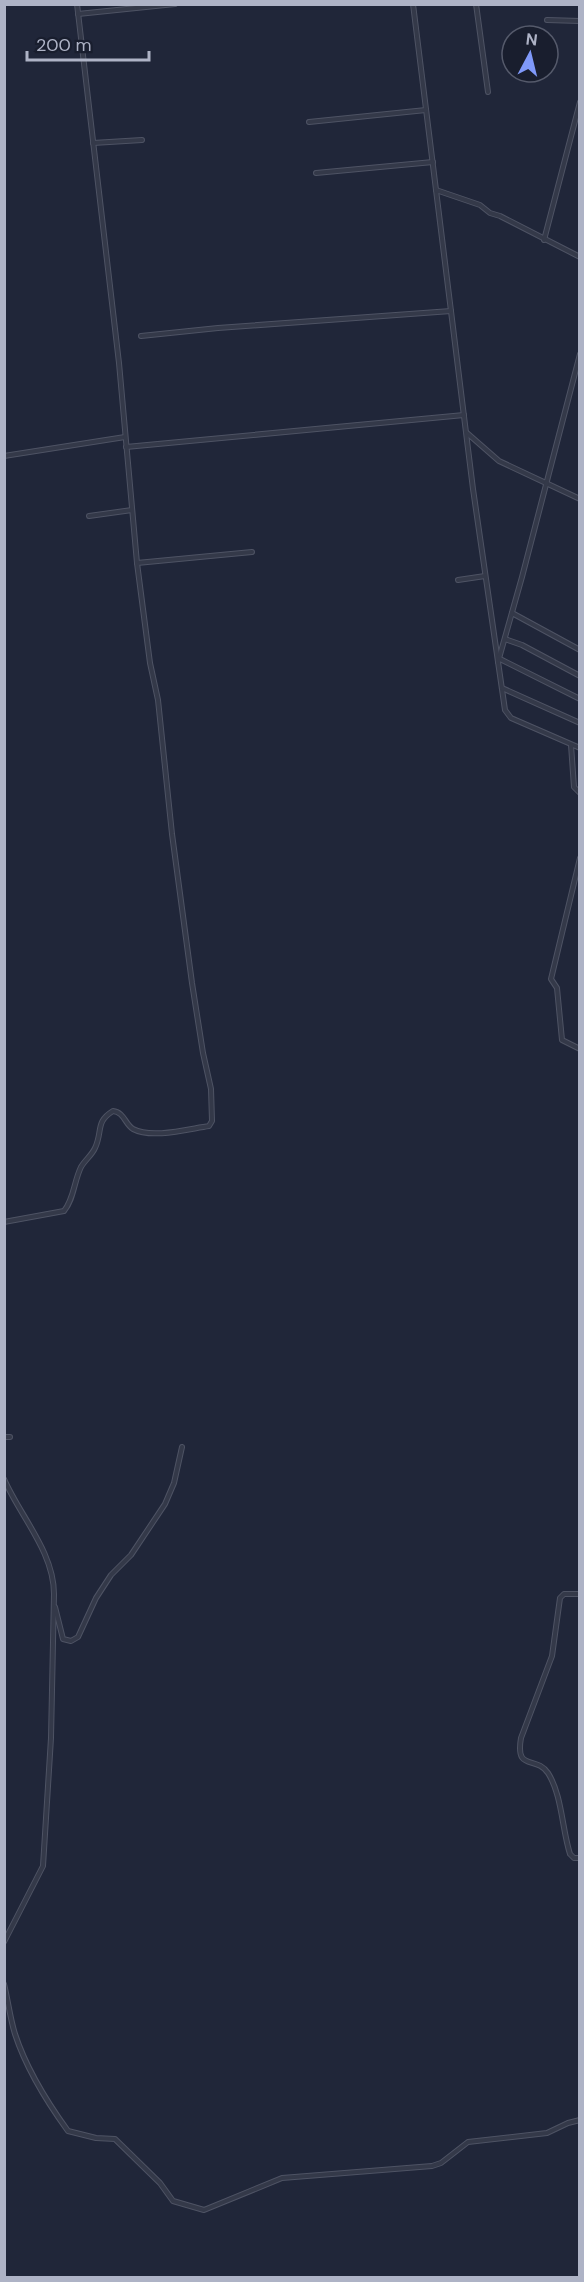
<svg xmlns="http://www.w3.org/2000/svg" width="584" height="2282" font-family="'DM Sans',sans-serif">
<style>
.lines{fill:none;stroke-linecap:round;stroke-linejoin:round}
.street-casing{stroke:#4e5364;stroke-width:6}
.street{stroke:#343949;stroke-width:4}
</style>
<rect width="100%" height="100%" fill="#202639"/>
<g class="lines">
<g class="street-casing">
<g id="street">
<polyline points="413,4 473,489 505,710 511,718 580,748"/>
<polyline points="476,4 488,92"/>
<polyline points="78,14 175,4"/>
<polyline points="547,20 580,21"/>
<polyline points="309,122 426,110"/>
<polyline points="93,143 142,140"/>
<polyline points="316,173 433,162"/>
<polyline points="436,190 480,205 490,213 500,216 580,257"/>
<polyline points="544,240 580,102"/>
<polyline points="141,336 218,328 451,311"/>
<polyline points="467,433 499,461 580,499"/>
<polyline points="126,447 464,415"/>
<polyline points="4,456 125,437"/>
<polyline points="89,516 132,510"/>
<polyline points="137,563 252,552"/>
<polyline points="458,580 485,576"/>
<polyline points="512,613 580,650"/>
<polyline points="505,639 522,645 580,676"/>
<polyline points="500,659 580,699"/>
<polyline points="498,662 522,577 580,354"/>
<polyline points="502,688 580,723"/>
<polyline points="571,745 574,787 580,793"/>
<polyline points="580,858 551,979 557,988 562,1040 580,1049"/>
<path d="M4 1222 64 1211C74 1199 74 1181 81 1167 85 1160 92 1155 95 1148 103 1131 95 1122 113 1111 124 1112 125 1124 133 1129 152 1139 188 1129 209 1126L212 1121 211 1089 203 1053 192 983 172 834 158 700 150 663 137 563 119 363 77 4"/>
<polyline points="4,1437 10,1437"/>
<path d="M4 1479C20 1516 54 1552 54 1594L51 1738 43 1866 4 1942"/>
<path d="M580 1594H564L560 1598 552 1656 521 1738C515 1772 536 1755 548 1773 562 1795 562 1829 570 1854L574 1858H580"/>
<polyline points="55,1607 63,1639 71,1641 78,1637 96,1598 111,1575 131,1555 165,1504 174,1483 182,1447"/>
<path d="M4 1984C8 2000 10 2018 15 2034 26 2068 47 2102 68 2131L96 2138 115 2139 160 2183 173 2201 204 2210 282 2178 432 2166 441 2163 468 2142 547 2133 568 2123 580 2120"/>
</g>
</g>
<use href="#street" class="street"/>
</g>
<rect width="584" height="2282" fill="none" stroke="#aeb3c6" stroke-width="12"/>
<g transform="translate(530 54) rotate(7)"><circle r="28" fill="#191e2e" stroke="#555a6b" stroke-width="1.5"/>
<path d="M0-4.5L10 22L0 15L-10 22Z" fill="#7f99fa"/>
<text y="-9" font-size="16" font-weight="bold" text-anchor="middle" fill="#aeb3c6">N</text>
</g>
<path d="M27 51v9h122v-9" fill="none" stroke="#aeb3c6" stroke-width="3"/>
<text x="36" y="51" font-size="18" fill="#aeb3c6" stroke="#191e2e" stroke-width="4.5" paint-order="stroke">200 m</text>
</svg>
